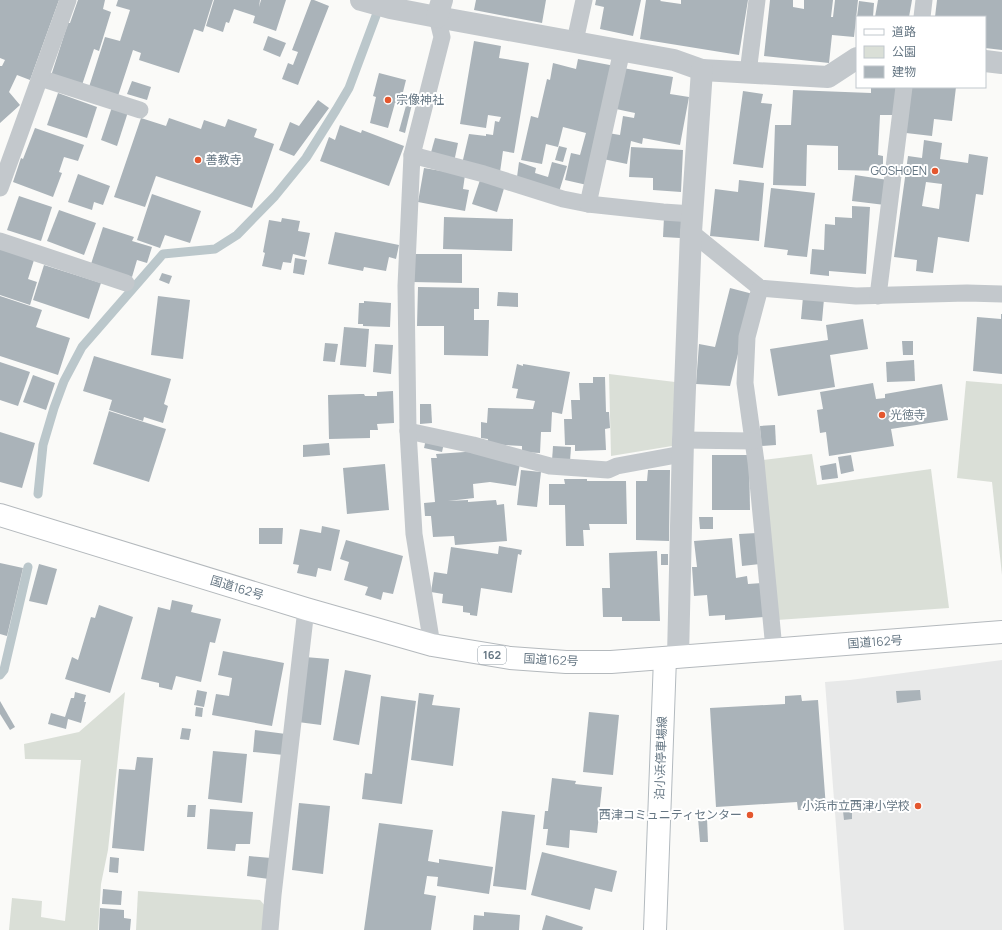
<svg xmlns="http://www.w3.org/2000/svg" width="1002" height="930" font-family="Manrope,'Noto Sans JP',sans-serif">
<style>
.built{fill:#e8e9e9}
.green{fill:#dadfd7}
.lines{fill:none;stroke-linecap:round;stroke-linejoin:round}
.stream{stroke:#bbc7cb;stroke-width:9}
.building{fill:#aab3b9;fill-rule:evenodd}
.secondary-casing{stroke:#b3babf;stroke-width:24}
.trunk-casing{stroke:#b4b9bd;stroke-width:24}
.service{stroke:#c3c8cc;stroke-width:17}
.minor{stroke:#c3c8cc;stroke-width:22}
.tertiary{stroke:#c3c8cc;stroke-width:22}
.secondary{stroke:#fff;stroke-width:22}
.trunk{stroke:#fff;stroke-width:22}
.poi-dot{fill:#e4572e;stroke:#fff;stroke-width:1.5}
.labels{text-anchor:middle;stroke-width:4;stroke-linejoin:round;paint-order:stroke}
.shield{fill:#fff;stroke:#939fa8;stroke-width:1}
.shield-label{font-size:11px;font-weight:bold;fill:#657683}
.poi-label{font-size:12px;fill:#657683;stroke:#fff;text-anchor:start}
.street-label{font-size:12px;fill:#657683;stroke:#fff}
</style>
<rect width="100%" height="100%" fill="#fafaf8"/>
<polygon class="built" points="1002,660 1002,930 844,930 825,682 850,680"/>
<g class="green">
<polygon points="609,374 675,382 672,446 611,456"/>
<polygon points="966,381 1002,384 1002,575 992,482 957,478"/>
<polygon points="812,454 817,485 931,469 949,608 777,620 763,460"/>
<polygon points="125,692 108,850 101,884 98,930 9,930 12,898 42,901 41,917 65,921 81,760 25,759 24,744 79,732"/>
<polygon points="138,891 260,900 267,908 265,930 136,930"/>
</g>
<g class="lines">
<g class="stream">
<polyline points="38,494 43,445 54,408 64,381 82,347 163,254 215,249 237,235 275,196 306,158 336,110 349,88 380,5"/>
<polyline points="0,675 4,670 28,567"/>
</g>
</g>
<g class="building">
<polygon points="0,0 59,0 30,80 17,75 9,92 20,105 0,123 0,66 2,66 5,60 0,58"/>
<polygon points="78,0 105,0 103,9 111,12 99,51 94,49 82,85 51,76 68,23 70,23"/>
<polygon points="118,0 213,0 203,32 194,29 179,73 139,60 141,53 133,50 118,96 89,87 105,37 120,41 130,10 116,6"/>
<polygon points="214,0 260,0 259,7 261,0 286,0 276,31 253,23 255,16 234,9 229,23 226,22 223,32 206,26"/>
<polygon points="311,0 314,0 329,6 298,85 282,79 288,63 293,65 298,52 292,50"/>
<polygon points="476,0 546,0 542,23 474,10"/>
<polygon points="596,0 641,0 633,36 600,29 604,7 595,5"/>
<polygon points="646,0 661,0 660,1 681,4 681,0 748,0 739,55 640,39"/>
<polygon points="770,0 793,0 793,7 804,9 804,0 833,0 831,17 833,17 835,0 858,0 854,37 832,35 829,63 764,56"/>
<polygon points="878,0 912,0 909,17 875,17"/>
<polygon points="937,0 1002,0 1002,50 985,48 985,17 935,17"/>
<polygon points="859,1 874,3 873,17 857,17"/>
<polygon points="268,36 286,43 280,57 263,50"/>
<polygon points="474,41 501,46 499,58 529,63 514,153 503,151 500,172 462,164 469,134 486,136 486,134 493,135 495,121 499,122 501,117 488,115 486,128 460,124"/>
<polygon points="578,59 615,66 587,185 565,180 571,153 580,155 586,133 563,127 558,147 546,144 542,164 521,160 531,116 538,118 547,79 550,80 553,63 576,69"/>
<polygon points="623,68 673,77 670,94 689,97 680,145 643,138 642,144 631,141 627,164 603,159 608,133 620,135 623,116 634,118 635,113 616,109"/>
<polygon points="379,73 406,80 400,104 395,103 388,128 370,123 376,97 373,96"/>
<polygon points="132,81 151,87 147,100 127,94"/>
<polygon points="871,87 896,87 895,115 880,115 878,155 883,156 883,171 838,170 838,146 807,145 806,186 773,185 775,125 791,125 793,90 871,93"/>
<polygon points="911,87 956,87 952,121 934,119 932,136 906,133"/>
<polygon points="743,91 763,94 761,103 772,104 763,168 733,164"/>
<polygon points="58,93 97,107 87,138 47,125"/>
<polygon points="318,100 329,108 294,156 279,150 290,122 299,126"/>
<polygon points="407,102 412,104 405,133 399,131"/>
<polygon points="112,107 128,112 117,146 101,140"/>
<polygon points="141,118 166,126 169,118 201,129 204,120 225,127 228,119 257,129 254,137 274,144 252,208 156,176 145,207 114,197"/>
<polygon points="340,125 361,133 362,130 404,146 389,186 320,161 329,137 335,140"/>
<polygon points="35,128 84,145 78,161 64,157 59,172 62,173 53,197 13,182 21,158 23,159"/>
<polygon points="435,138 458,143 454,162 430,156"/>
<path d="M924 140 942 143 940 159 968 163 969 154 988 157 983 195 976 194 969 242 938 237 933 273 916 271 917 260 894 257 908 156 922 158ZM926 182 942 184 939 209 922 206Z"/>
<polygon points="559,146 567,148 563,162 555,160"/>
<polygon points="631,147 683,150 681,192 653,190 653,178 629,177"/>
<polygon points="519,162 536,168 535,173 548,177 552,162 567,166 559,192 517,177"/>
<polygon points="424,168 465,175 463,189 469,190 465,211 418,202"/>
<polygon points="78,174 110,186 103,205 94,202 92,210 68,202"/>
<polygon points="855,175 888,180 885,205 852,201"/>
<polygon points="481,177 505,185 497,212 472,204"/>
<polygon points="739,180 764,183 759,241 710,236 715,189 738,192"/>
<polygon points="771,188 815,193 807,257 787,255 788,250 764,247"/>
<polygon points="152,194 201,211 190,243 165,235 160,248 137,240"/>
<polygon points="19,196 52,207 41,241 7,230"/>
<polygon points="852,206 870,207 866,274 829,271 829,276 810,274 812,249 824,250 825,224 835,225 835,217 852,218"/>
<polygon points="59,210 96,223 84,255 47,241"/>
<polygon points="444,217 513,219 512,251 443,249"/>
<polygon points="664,217 682,218 680,238 663,237"/>
<polygon points="282,218 300,221 298,231 310,233 305,257 293,254 291,263 283,262 281,270 262,266 265,253 263,252 269,220 281,222"/>
<polygon points="103,227 134,237 132,241 152,247 147,263 137,260 132,277 91,264"/>
<polygon points="335,232 399,245 396,259 389,257 386,271 364,267 363,271 328,264"/>
<polygon points="0,249 34,260 28,279 37,282 30,305 0,295"/>
<polygon points="412,254 462,254 462,283 412,282"/>
<polygon points="295,258 307,260 304,275 293,273"/>
<polygon points="44,265 101,283 89,319 33,300"/>
<polygon points="162,273 172,276 169,284 159,280"/>
<polygon points="418,287 479,288 479,309 474,309 474,320 489,320 488,356 444,355 444,326 417,326"/>
<polygon points="730,288 753,294 730,386 696,384 699,344 715,347"/>
<polygon points="498,292 518,293 518,307 497,306"/>
<polygon points="0,296 42,310 36,327 70,338 58,375 0,356"/>
<polygon points="158,296 190,300 183,359 151,355"/>
<polygon points="803,297 824,299 822,321 801,319"/>
<polygon points="364,301 391,303 390,327 363,326 363,324 358,324 359,303 364,303"/>
<polygon points="1001,314 1002,314 1002,374 973,371 977,317 1001,319"/>
<polygon points="863,319 868,349 830,355 835,387 778,396 770,349 828,340 826,325"/>
<polygon points="344,327 369,329 366,367 340,365"/>
<polygon points="902,341 913,341 913,355 903,355"/>
<polygon points="325,343 338,344 335,362 323,361"/>
<polygon points="375,344 393,345 391,374 373,372"/>
<polygon points="94,356 171,379 164,404 168,406 163,423 144,417 143,421 109,410 112,400 83,391"/>
<polygon points="914,360 915,381 887,382 886,362"/>
<polygon points="0,362 30,372 18,406 0,400"/>
<polygon points="517,364 523,366 523,364 570,372 562,414 552,412 551,432 541,432 540,453 522,452 522,446 487,444 488,439 481,438 481,422 487,423 488,408 533,409 535,401 516,398 518,389 512,388"/>
<polygon points="33,375 55,383 46,410 23,402"/>
<polygon points="593,377 605,377 606,412 609,412 610,428 605,429 606,450 575,451 575,445 565,445 564,419 572,419 571,400 580,400 579,383 593,383"/>
<polygon points="873,383 876,399 885,398 885,394 942,384 948,420 891,429 894,446 829,456 826,432 820,433 817,410 823,409 820,392"/>
<polygon points="393,391 394,423 377,424 378,430 370,430 370,438 329,439 328,395 360,394 364,394 365,396 377,396 377,392"/>
<polygon points="420,404 431,404 432,423 420,424"/>
<polygon points="109,411 166,429 149,482 93,464"/>
<polygon points="775,425 776,445 761,446 760,426"/>
<polygon points="0,432 35,443 22,488 0,482"/>
<polygon points="426,439 444,443 442,452 424,448"/>
<polygon points="329,443 330,455 303,457 303,445"/>
<polygon points="553,446 571,447 570,462 552,461"/>
<polygon points="479,451 520,463 516,486 490,482 473,484 474,498 448,501 468,500 468,502 496,500 497,505 504,504 507,541 455,545 454,536 433,537 431,516 425,516 424,503 435,502 431,458 437,458 436,454"/>
<polygon points="712,455 749,455 750,510 712,510"/>
<polygon points="851,455 854,471 841,474 838,457"/>
<polygon points="836,463 838,478 822,480 820,466"/>
<polygon points="385,464 389,510 347,514 343,468"/>
<polygon points="521,470 541,472 537,507 517,505"/>
<polygon points="648,470 670,470 669,541 636,540 636,481 647,481"/>
<polygon points="564,479 587,479 587,481 626,481 627,524 589,524 590,530 583,530 584,546 566,546 565,505 549,505 549,484 565,484"/>
<polygon points="699,517 713,517 713,529 700,529"/>
<polygon points="322,526 340,530 331,571 318,568 316,577 297,573 299,565 293,564 300,529 321,533"/>
<polygon points="259,528 283,528 282,544 259,544"/>
<polygon points="757,533 760,564 742,566 739,534"/>
<polygon points="732,538 736,578 747,576 748,584 762,583 765,617 725,620 725,615 709,616 707,595 694,596 692,567 697,567 694,541"/>
<polygon points="346,540 403,556 393,594 383,592 381,600 365,595 368,587 344,580 349,562 340,559"/>
<polygon points="499,546 522,550 521,555 518,554 512,593 481,588 477,616 470,615 470,613 463,612 463,606 442,603 443,594 431,592 434,572 447,574 451,547 498,554"/>
<polygon points="657,551 660,621 622,621 622,617 603,617 602,588 610,588 609,553"/>
<rect x="661" y="554" width="7" height="11"/>
<polygon points="0,563 23,568 7,636 0,634"/>
<polygon points="39,564 57,569 47,605 29,601"/>
<polygon points="172,600 193,605 191,612 221,619 215,643 210,642 201,682 176,676 172,690 159,687 159,683 141,679 158,607 170,610"/>
<polygon points="99,605 133,617 110,693 65,679 72,657 78,660 91,617 95,618"/>
<polygon points="223,651 284,663 272,726 212,715 216,694 229,696 232,678 218,675"/>
<polygon points="305,657 329,659 321,725 298,722"/>
<polygon points="345,670 371,675 359,745 333,740"/>
<polygon points="197,690 207,692 204,707 194,705"/>
<polygon points="920,690 921,700 897,703 896,691"/>
<polygon points="75,692 86,695 84,702 86,702 81,723 68,719 66,729 48,724 51,713 65,717 71,698 74,698"/>
<polygon points="419,693 434,695 432,705 460,708 453,766 411,760"/>
<polygon points="801,695 802,701 818,700 826,808 798,810 797,802 716,807 710,708 785,704 785,696"/>
<polygon points="381,696 416,701 402,804 362,799 365,773 372,774"/>
<polygon points="0,701 15,727 10,730 0,714"/>
<polygon points="196,707 203,708 202,717 195,716"/>
<polygon points="589,712 619,715 613,775 583,772"/>
<polygon points="182,728 191,729 189,740 180,739"/>
<polygon points="255,730 286,734 284,755 253,752"/>
<polygon points="213,751 247,754 242,803 208,799"/>
<polygon points="137,757 153,758 144,851 112,848 119,769 135,770"/>
<polygon points="552,778 576,781 575,784 602,787 597,833 570,830 569,848 546,845 548,829 543,829 545,811 548,811"/>
<polygon points="299,803 330,806 323,874 292,870"/>
<polygon points="188,805 196,805 195,817 187,817"/>
<polygon points="210,809 253,812 250,844 236,844 235,851 207,849"/>
<polygon points="852,810 852,819 844,820 843,811"/>
<polygon points="502,811 535,815 526,890 493,886"/>
<polygon points="698,818 707,818 708,842 700,842"/>
<polygon points="379,823 433,830 428,861 439,863 439,859 493,867 489,894 437,886 438,877 427,876 424,894 436,896 431,930 364,930"/>
<polygon points="542,852 617,871 612,892 595,888 590,910 531,895"/>
<polygon points="249,856 271,858 269,879 247,876"/>
<polygon points="110,857 119,858 118,873 109,872"/>
<polygon points="103,889 122,891 121,905 102,904"/>
<polygon points="100,908 124,910 124,918 131,919 130,930 99,930"/>
<polygon points="484,912 520,915 519,930 473,930 474,915 484,916"/>
<polygon points="546,915 583,927 582,930 542,930"/>
</g>
<g class="lines">
<g class="secondary-casing">
<polyline id="secondary" points="655,930 665,658"/>
</g>
<g class="trunk-casing">
<polyline id="trunk" points="0,515 306,609 432,645 510,658 566,662 611,662 1002,632"/>
</g>
<g class="service">
<polyline points="922,17 924,0"/>
<polyline points="575,41 584,0"/>
<polyline points="748,73 757,0"/>
<polyline points="40,78 140,110"/>
<polyline points="412,155 484,174 563,199 588,204 663,212 693,214"/>
<polyline points="0,188 68,0"/>
<polyline points="588,204 622,50"/>
<polyline points="691,232 760,288 856,296 967,293 1002,294"/>
<polyline points="0,241 126,283"/>
<polyline points="760,288 747,337 745,383 756,462 774,649"/>
<polyline points="878,296 904,87"/>
<polyline points="408,431 473,445 550,466 608,470 617,466 682,454"/>
<polyline points="683,440 753,441"/>
<polyline points="432,645 414,534 408,431 406,286 412,155 442,37 437,17"/>
<polyline points="270,930 273,895 306,609"/>
</g>
<g class="minor">
<polyline points="361,0 390,8 437,17 674,60 702,70 828,77 857,58"/>
<polyline points="985,61 1002,63"/>
<polyline points="678,657 683,440 691,232 702,70"/>
</g>
<polyline class="tertiary" points="437,17 442,0"/>
<use href="#secondary" class="secondary"/>
<use href="#trunk" class="trunk"/>
</g>
<g class="poi-dot">
<circle cx="388" cy="100" r="4"/>
<circle cx="198" cy="160" r="4"/>
<circle cx="935" cy="171" r="4"/>
<circle cx="882" cy="415" r="4"/>
<circle cx="918" cy="806" r="4"/>
<circle cx="750" cy="815" r="4"/>
</g>
<g class="labels">
<rect class="shield" x="478" y="646" width="28" height="18" rx="3"/>
<g class="shield-label">
<text x="492" y="659">162</text>
</g>
<g class="poi-label">
<text x="396" y="104">宗像神社</text>
<text x="206" y="164">善教寺</text>
<text x="927" y="175" text-anchor="end">GOSHOEN</text>
<text x="890" y="419">光徳寺</text>
<text x="910" y="810" text-anchor="end">小浜市立西津小学校</text>
<text x="742" y="819" text-anchor="end">西津コミュニティセンター</text>
</g>
<g class="street-label">
<text transform="translate(237 588) rotate(17)" y="4">国道162号</text>
<text transform="translate(875 642) rotate(-4)" y="4">国道162号</text>
<text transform="translate(551 660) rotate(3)" y="4">国道162号</text>
<text transform="translate(661 758) rotate(-88)" y="4">泊小浜停車場線</text>
</g>
</g>
<rect x="856" y="16" width="130" height="72" fill="#ffffff" stroke="#c1c8cd"/>
<rect x="864" y="29" width="20" height="6" fill="#ffffff" stroke="#c1c8cd"/>
<text x="892" y="36" font-size="12" fill="#657683">道路</text>
<rect x="864" y="46" width="20" height="12" fill="#dadfd7" stroke="#c1c8cd"/>
<text x="892" y="56" font-size="12" fill="#657683">公園</text>
<rect x="864" y="66" width="20" height="12" fill="#aab3b9" stroke="#c1c8cd"/>
<text x="892" y="76" font-size="12" fill="#657683">建物</text>
</svg>
